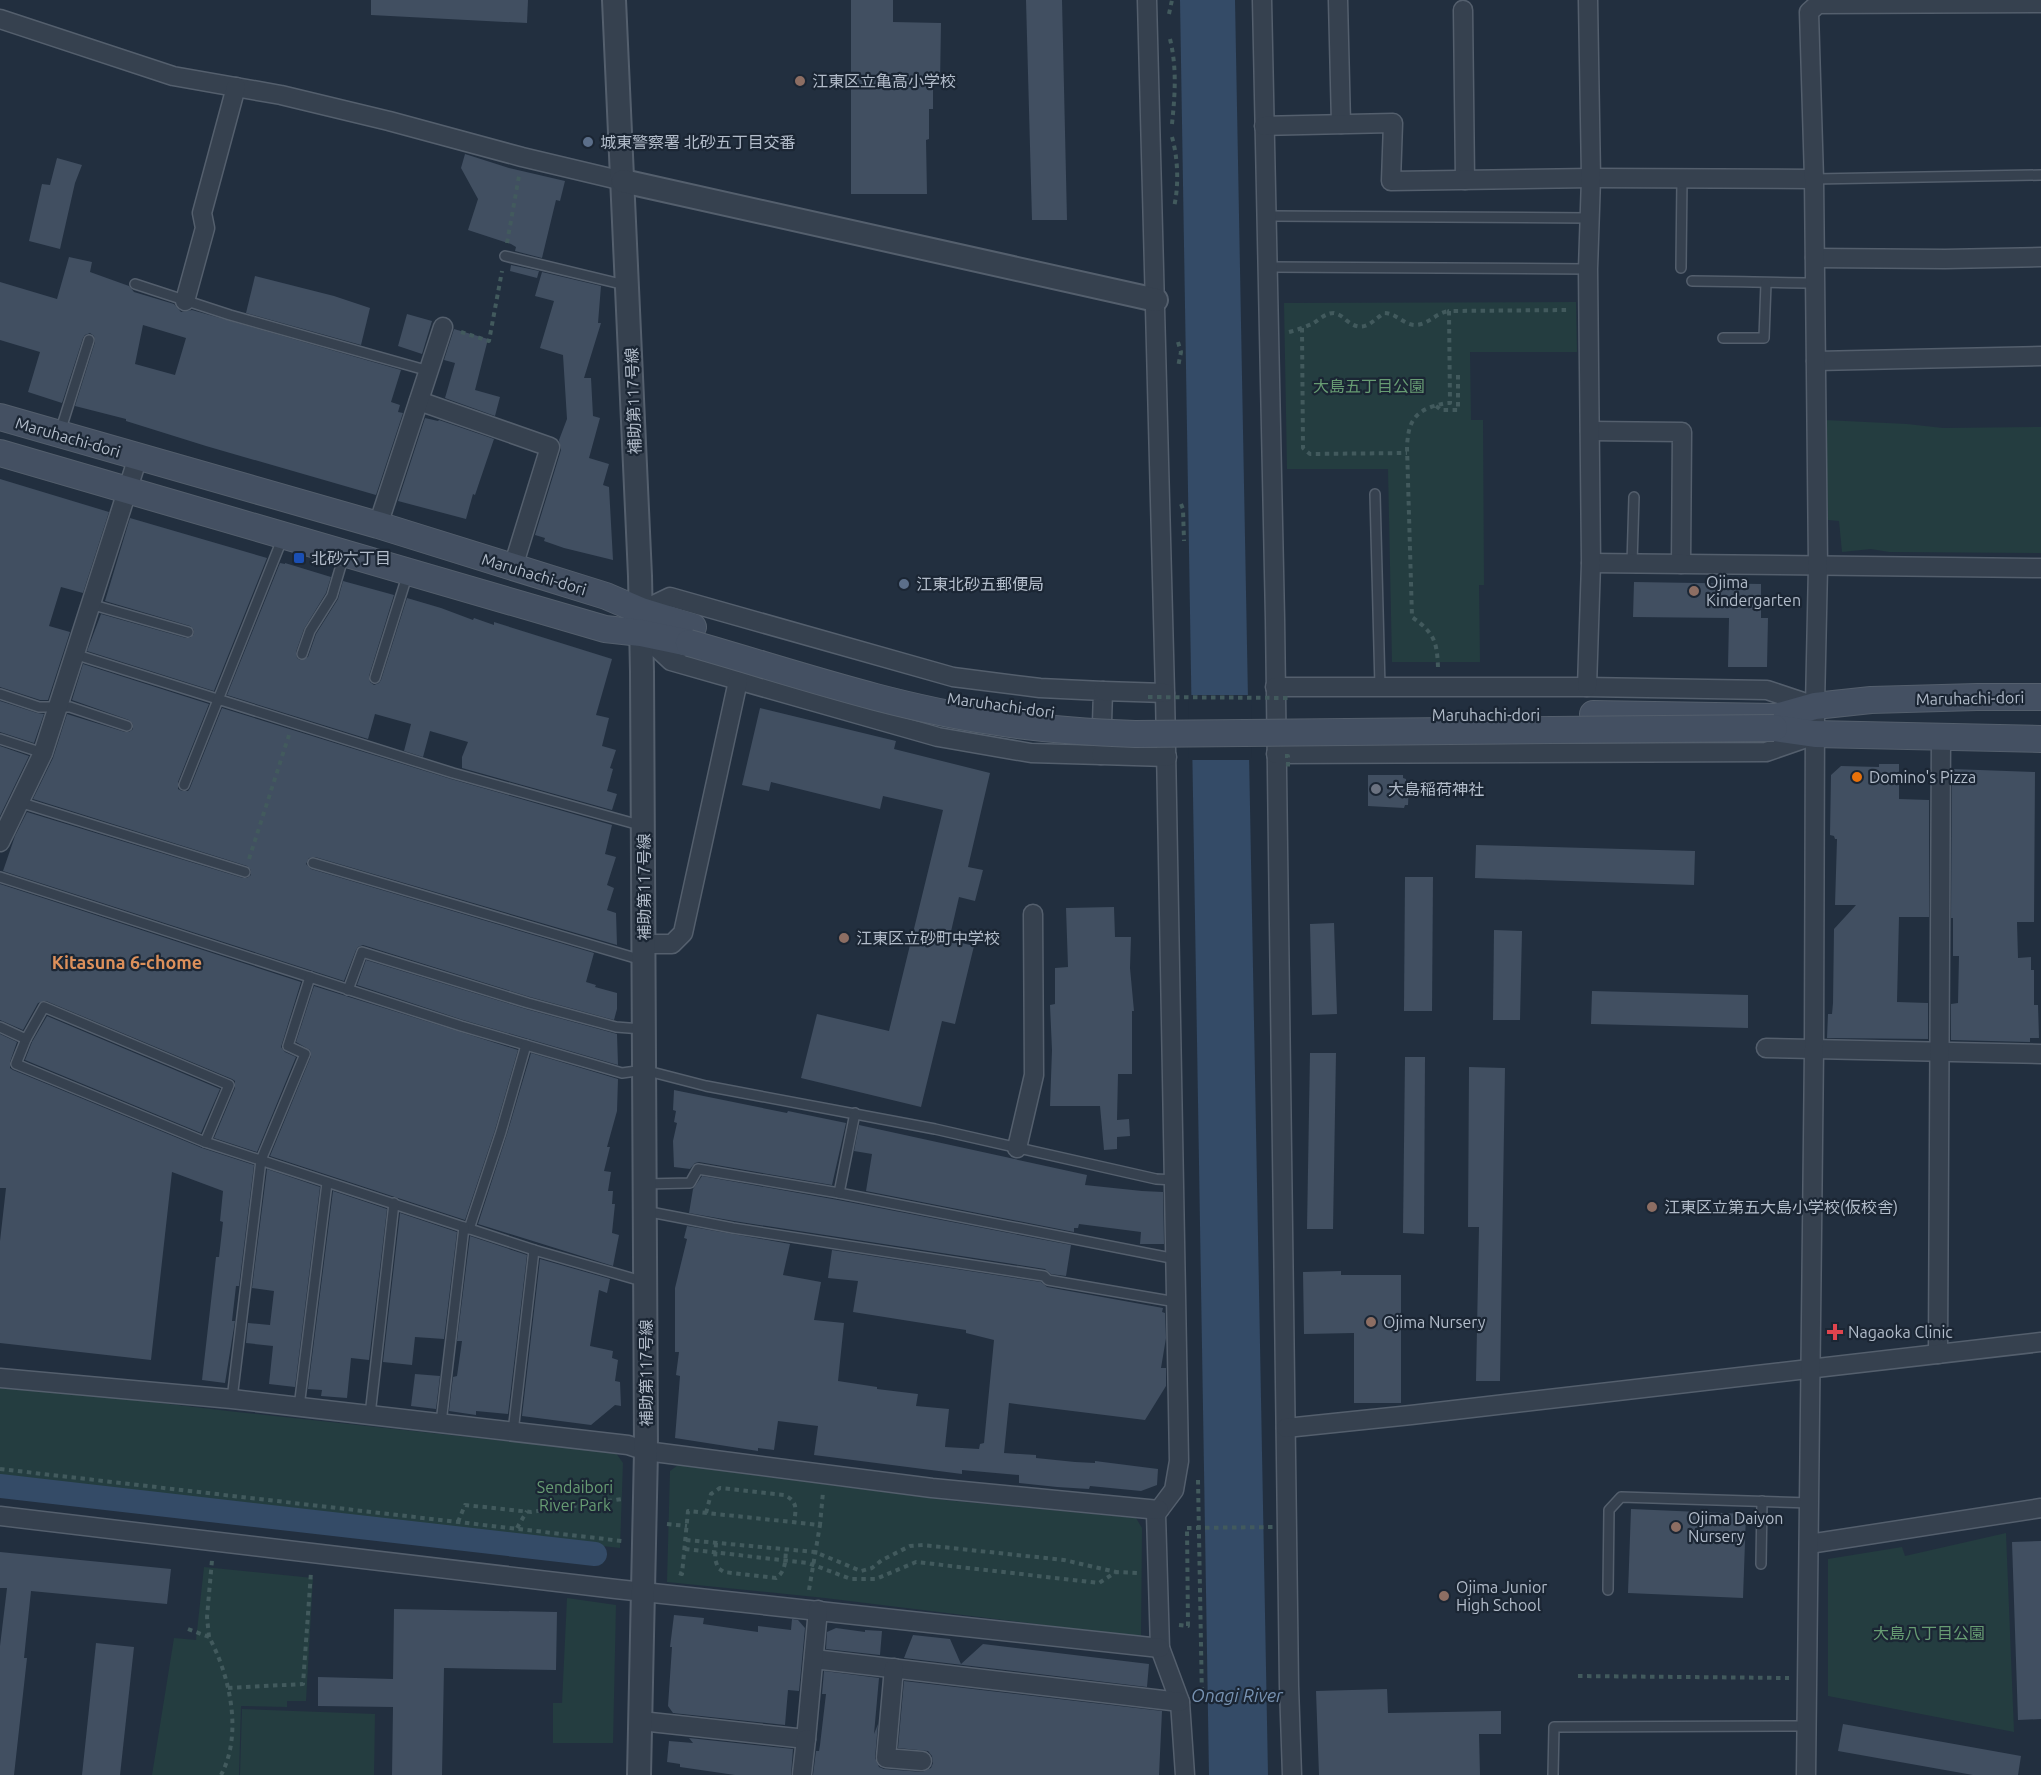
<svg xmlns="http://www.w3.org/2000/svg" width="2041" height="1775" font-family="Ubuntu,'Noto Sans JP',sans-serif">
<style>
.green{fill:#243d40}
.water{fill:#344b67}
.pier{fill:#222f3f}
.lines{fill:none;stroke-linecap:round;stroke-linejoin:round}
.canal{stroke:#344b67;stroke-width:24}
.building{fill:#414f61;fill-rule:evenodd}
.service-casing{stroke:#545f6d;stroke-width:12}
.minor-casing{stroke:#545f6d;stroke-width:21}
.tertiary-casing{stroke:#545f6d;stroke-width:26}
.secondary-casing{stroke:#545f6d;stroke-width:28}
.path{stroke:#425a5d;stroke-width:4;stroke-dasharray:4.5 4.5;stroke-linecap:butt}
.service{stroke:#36414f;stroke-width:9}
.minor{stroke:#36414f;stroke-width:18}
.tertiary{stroke:#36414f;stroke-width:22}
.secondary{stroke:#445062;stroke-width:26}
.secondary-bridge-casing{stroke:#545f6d;stroke-width:28;stroke-linecap:butt}
.path-bridge{stroke:#425a5d;stroke-width:4;stroke-dasharray:4.5 4.5;stroke-linecap:butt}
.secondary-bridge{stroke:#445062;stroke-width:26}
.education-dot{fill:#8d6e63;stroke:#1b2634;stroke-width:2}
.service-dot{fill:#5c6f8a;stroke:#1b2634;stroke-width:2}
.transit-dot{fill:#1a4fb4;stroke:#1b2634;stroke-width:2}
.food-dot{fill:#e8710a;stroke:#1b2634;stroke-width:2}
.worship-dot{fill:#6b7280;stroke:#1b2634;stroke-width:2}
.health-dot{fill:#e0444e;stroke:#1b2634;stroke-width:2}
.labels{text-anchor:middle;stroke-width:4.5;stroke-linejoin:round;paint-order:stroke}
.poi-label{font-size:16px;fill:#b2bcca;stroke:#1b2634;text-anchor:start}
.park-label{font-size:16px;fill:#679c73;stroke:#1b2634}
.street-label{font-size:16px;fill:#b2bcca;stroke:#1b2634}
.neighbourhood-label{font-size:18px;font-weight:bold;fill:#dc905b;stroke:#1b2634}
.water-label{font-size:18px;font-style:italic;fill:#7893b3;stroke:#1b2634}
</style>
<rect width="100%" height="100%" fill="#222f3f"/>
<g class="green">
<polygon points="1576,302 1577,352 1470,352 1471,420 1483,420 1484,585 1479,585 1480,662 1392,662 1388,469 1287,469 1284,303"/>
<polygon points="1825,420 1907,424 1943,428 2041,427 2041,553 1889,552 1871,549 1842,552 1839,521 1828,520"/>
<polygon points="0,1384 228,1411 616,1453 623,1463 620,1548 0,1477"/>
<polygon points="678,1465 945,1500 1136,1518 1142,1528 1141,1637 825,1598 667,1582 670,1471"/>
<polygon points="2006,1533 2014,1732 1828,1696 1828,1559 1902,1547 1905,1556"/>
<polygon points="204,1567 313,1578 306,1701 287,1701 287,1707 241,1706 239,1775 152,1775 174,1638 196,1640"/>
<polygon points="567,1598 616,1605 613,1743 553,1743 553,1703 562,1703"/>
<polygon points="242,1709 375,1714 374,1775 240,1775"/>
</g>
<polygon class="water" points="1180,0 1235,0 1268,1775 1209,1775"/>
<polygon class="pier" points="1188,695 1251,695 1252,760 1189,760"/>
<g class="lines">
<polyline class="canal" points="0,1486 595,1554"/>
</g>
<g class="building">
<polygon points="371,0 528,0 527,23 371,15"/>
<polygon points="851,0 893,0 893,22 941,23 940,84 933,84 933,109 929,109 929,139 926,140 927,194 851,194"/>
<polygon points="1026,0 1062,0 1067,220 1032,220"/>
<polygon points="465,154 509,168 565,181 560,201 556,200 542,258 515,251 516,247 511,244 468,230 478,199 461,168"/>
<polygon points="57,158 82,165 75,183 60,249 29,241 42,184 50,185"/>
<path d="M69 257 92 262 90 272 129 286 134 292 174 304 181 312 192 310 401 370 391 402 400 405 398 412 403 413 376 495 206 446 126 421V419L75 406 95 342 94 336 90 333 85 335 83 338 62 403 28 392 40 352 0 340V282L57 299ZM143 325 186 338 175 375 135 364Z"/>
<polygon points="511,265 539,271 537,278 510,271"/>
<polygon points="542,272 601,286 598,323 601,323 584,378 591,378 593,416 600,418 589,458 609,464 603,485 609,487 613,560 564,548 544,541 545,538 535,535 561,450 559,440 567,419 563,355 540,348 554,301 535,296"/>
<polygon points="255,276 334,296 370,308 361,345 246,313"/>
<polygon points="407,314 432,321 422,354 398,346"/>
<polygon points="454,329 488,339 475,390 500,397 495,416 445,398 455,363 444,360"/>
<polygon points="425,418 438,421 439,420 494,439 475,495 473,494 466,519 398,501"/>
<polygon points="0,479 109,512 83,593 61,587 49,626 70,632 48,700 40,700 0,687"/>
<polygon points="130,518 267,558 214,691 87,651 101,614 186,638 190,638 194,634 194,630 190,626 105,601"/>
<polygon points="280,563 285,564 285,563 331,577 326,593 304,629 296,652 297,658 300,660 308,657 316,634 338,599 343,581 394,595 369,676 370,682 374,685 379,683 381,680 407,598 441,608 473,620 474,618 494,625 494,622 612,659 596,715 609,718 602,746 616,750 610,768 613,769 607,791 617,794 612,810 462,768 462,757 468,742 430,731 423,757 404,751 411,724 375,714 368,739 227,695"/>
<polygon points="1634,582 1761,584 1761,618 1768,618 1767,667 1728,667 1729,618 1633,617"/>
<polygon points="83,664 209,704 178,782 178,789 182,791 188,791 190,788 222,708 451,779 612,825 605,854 616,857 607,885 614,888 607,910 616,913 617,945 315,857 309,858 306,864 311,869 594,953 586,982 596,985 595,987 617,993 617,1009 614,1020 530,997 363,945 358,947 356,950 344,981 3,871 15,836 27,812 243,878 247,878 251,875 251,870 247,866 33,799 53,758 67,714 125,732 129,732 133,729 133,724 129,720 72,700"/>
<polygon points="0,701 37,713 44,714 34,743 0,732"/>
<polygon points="760,708 896,741 894,749 990,773 968,867 983,870 975,901 959,897 949,940 974,946 955,1024 942,1021 921,1107 801,1078 817,1014 889,1031 943,810 883,796 880,809 771,782 769,791 742,785"/>
<polygon points="0,746 29,756 0,816"/>
<polygon points="1879,764 1899,764 1899,799 1929,800 1929,917 1899,917 1897,1002 1928,1003 1928,1039 1827,1038 1828,1014 1832,1014 1833,1003 1834,929 1856,905 1835,905 1837,839 1835,839 1834,836 1830,835 1831,775 1841,766 1879,767"/>
<polygon points="1952,769 2035,772 2034,922 2017,922 2018,958 2031,957 2031,970 2034,970 2034,1005 2038,1005 2039,1038 2030,1038 2030,1042 1951,1040 1951,1004 1958,1003 1959,956 1953,956 1953,918 1951,918"/>
<polygon points="1368,775 1403,775 1403,778 1406,779 1406,784 1409,785 1408,805 1405,805 1404,808 1368,806"/>
<polygon points="1476,845 1695,851 1694,885 1475,878"/>
<polygon points="1405,877 1433,877 1432,1011 1404,1011"/>
<polygon points="0,884 301,982 281,1047 285,1052 296,1057 257,1152 214,1138 235,1088 235,1081 232,1079 46,1001 38,1003 23,1030 0,1020"/>
<polygon points="1114,907 1115,937 1131,937 1130,968 1134,1011 1132,1011 1132,1074 1118,1074 1117,1120 1129,1119 1130,1136 1117,1137 1117,1149 1104,1150 1100,1106 1050,1106 1052,1050 1050,1005 1055,1004 1055,968 1068,967 1066,908"/>
<polygon points="1334,923 1337,1014 1312,1015 1310,924"/>
<polygon points="1494,930 1522,931 1520,1020 1493,1020"/>
<polygon points="366,960 526,1009 617,1034 618,1065 463,1020 357,985"/>
<polygon points="314,986 518,1050 495,1130 465,1220 270,1156 311,1056 310,1050 296,1042"/>
<polygon points="1592,991 1748,995 1748,1028 1591,1024"/>
<polygon points="47,1016 220,1089 201,1133 25,1060 32,1042"/>
<polygon points="0,1034 17,1042 10,1062 10,1068 13,1070 202,1148 254,1165 239,1286 236,1286 232,1321 235,1321 225,1383 202,1380 214,1275 216,1257 219,1257 223,1222 220,1221 223,1191 172,1172 151,1360 0,1343 0,1241 6,1188 0,1188"/>
<polygon points="531,1053 618,1079 617,1111 607,1147 610,1147 604,1171 611,1172 608,1191 613,1191 612,1204 615,1204 612,1233 619,1235 613,1266 478,1224 507,1134"/>
<polygon points="1310,1053 1336,1053 1333,1229 1307,1229"/>
<polygon points="1405,1057 1425,1057 1424,1234 1403,1233"/>
<polygon points="1469,1067 1505,1068 1500,1381 1476,1381 1479,1227 1468,1227"/>
<polygon points="674,1090 787,1113 788,1111 846,1123 832,1185 699,1162 695,1163 690,1169 674,1167 673,1141 677,1123 674,1122 676,1111 673,1110"/>
<polygon points="859,1125 1087,1175 1085,1185 1142,1191 1163,1192 1164,1244 1140,1244 1141,1232 1079,1224 1078,1228 1074,1228 1074,1232 866,1191 872,1154 854,1151"/>
<polygon points="267,1169 320,1187 295,1387 269,1384 273,1346 246,1343 248,1323 270,1325 274,1291 252,1288"/>
<polygon points="702,1176 838,1200 1071,1245 1066,1276 1051,1274 1045,1269 734,1221 689,1213 693,1189"/>
<polygon points="333,1191 387,1209 369,1360 351,1358 347,1398 321,1396 322,1390 308,1389"/>
<polygon points="400,1213 457,1232 444,1339 415,1337 412,1365 383,1362"/>
<polygon points="687,1226 790,1244 783,1275 821,1282 814,1320 844,1323 838,1381 877,1387 877,1389 918,1394 916,1406 949,1409 945,1447 979,1449 980,1444 984,1443 994,1340 966,1333 966,1330 853,1312 858,1281 828,1278 832,1250 1041,1282 1047,1287 1163,1308 1162,1312 1165,1313 1166,1338 1161,1368 1166,1368 1166,1386 1145,1420 1009,1403 1004,1453 1036,1455 1036,1458 1075,1462 1095,1463 1095,1461 1158,1469 1157,1485 1141,1491 1090,1486 1089,1489 1057,1487 1019,1483 1019,1475 962,1470 962,1474 814,1455 818,1426 778,1421 774,1450 758,1448 758,1451 675,1438 680,1376 676,1375 679,1352 675,1352 675,1288 687,1239 684,1238"/>
<polygon points="470,1236 527,1255 508,1414 476,1411 476,1415 449,1411 453,1377 457,1376 462,1341 457,1341"/>
<polygon points="540,1259 610,1279 607,1293 599,1290 590,1346 613,1351 612,1358 618,1360 615,1381 620,1382 621,1406 615,1405 591,1425 522,1416"/>
<polygon points="1341,1271 1341,1275 1401,1275 1401,1403 1354,1403 1354,1333 1304,1334 1303,1272"/>
<polygon points="415,1374 440,1376 436,1409 411,1406"/>
<polygon points="1631,1509 1746,1514 1743,1598 1628,1593"/>
<polygon points="2041,1541 2041,1719 2018,1720 2012,1542"/>
<polygon points="0,1552 171,1569 167,1604 31,1591 24,1658 27,1658 14,1775 0,1775 0,1646 7,1588 0,1588"/>
<polygon points="394,1609 557,1612 556,1670 444,1668 442,1775 392,1775 393,1707 318,1706 318,1677 393,1679"/>
<polygon points="674,1615 704,1618 703,1624 758,1632 758,1626 791,1630 792,1619 798,1620 805,1628 799,1691 788,1690 785,1725 673,1713 668,1706 672,1647 670,1647"/>
<polygon points="836,1628 865,1632 865,1630 882,1631 880,1655 826,1649 827,1632"/>
<polygon points="913,1635 950,1639 961,1664 983,1644 1149,1664 1147,1687 904,1658"/>
<polygon points="96,1643 134,1647 120,1775 82,1775"/>
<polygon points="824,1671 879,1678 874,1734 878,1724 875,1758 879,1767 884,1769 922,1772 931,1768 933,1763 932,1756 928,1751 898,1748 904,1681 1162,1711 1159,1775 813,1775 816,1751 819,1751 820,1745 826,1694 822,1694"/>
<polygon points="1387,1689 1388,1713 1501,1711 1501,1734 1479,1734 1480,1775 1319,1775 1316,1691"/>
<polygon points="1843,1724 2021,1756 2018,1775 1973,1775 1838,1751"/>
<polygon points="689,1738 793,1749 791,1775 735,1775 680,1767 680,1764 667,1762 669,1741 693,1743"/>
</g>
<g class="lines">
<g class="service-casing">
<g id="service">
<polyline points="1814,179 2041,175"/>
<polyline points="1266,216 1589,218"/>
<polyline points="505,256 625,285"/>
<polyline points="1267,267 1588,269"/>
<polyline points="1681,268 1682,179"/>
<path d="M1692 281C1733 281 1774 283 1815 283"/>
<polyline points="135,284 230,315 429,371"/>
<polyline points="1723,338 1764,338 1766,283"/>
<polyline points="60,432 89,340"/>
<polyline points="1375,494 1380,687"/>
<polyline points="1632,564 1634,497"/>
<polyline points="90,604 188,632"/>
<polyline points="74,654 453,773 643,826"/>
<polyline points="302,654 310,631 332,596 344,555"/>
<polyline points="375,678 408,573"/>
<polyline points="0,694 39,707 70,707 127,726"/>
<polyline points="0,739 43,753"/>
<polyline points="184,785 283,537"/>
<polyline points="19,802 245,872"/>
<polyline points="313,863 642,960"/>
<polyline points="0,877 461,1026 622,1073 644,1070 706,1086 935,1129 1156,1179 1174,1180"/>
<polyline points="348,990 362,952 528,1003 616,1027 642,1029"/>
<polyline points="0,1027 26,1039 16,1064 205,1142 534,1250 645,1282"/>
<polyline points="26,1039 44,1007 229,1085 205,1142"/>
<polyline points="645,1184 690,1183 698,1169 839,1193 1176,1259"/>
<polyline points="839,1193 855,1113"/>
<polyline points="645,1211 733,1228 1044,1276 1048,1280 1176,1302"/>
<polyline points="469,1229 501,1132 526,1045"/>
<polyline points="232,1399 261,1160 305,1054 288,1046 310,977"/>
<polyline points="299,1407 327,1183"/>
<polyline points="370,1415 394,1203"/>
<polyline points="441,1423 464,1227"/>
<polyline points="513,1432 534,1250"/>
<polyline points="1761,1564 1762,1501"/>
<polyline points="1608,1590 1609,1510 1621,1497 1810,1503"/>
<polyline points="1553,1775 1554,1727 1807,1726"/>
</g>
</g>
<g class="minor-casing">
<g id="minor">
<polyline points="1147,0 1165,693 1179,1461 1174,1490 1156,1514 1160,1648 1180,1702 1185,1775"/>
<polyline points="1262,0 1275,619 1289,1686 1292,1775"/>
<polyline points="1338,0 1341,124"/>
<polyline points="1463,10 1465,180"/>
<polyline points="0,19 173,76 281,95 389,121 522,157 623,181"/>
<polyline points="1264,126 1393,123 1391,181 1591,178 1814,179"/>
<polyline points="1815,258 1945,259 2041,257"/>
<polyline points="185,301 205,228 202,213 236,87"/>
<polyline points="1816,361 2041,356"/>
<polyline points="419,401 550,447 513,567"/>
<polyline points="1590,431 1682,432 1681,564"/>
<polyline points="378,525 443,327"/>
<polyline points="1591,563 2041,568"/>
<polyline points="641,611 670,597 953,677 1040,688 1103,691 1101,755 1031,753 938,737 671,661 641,633"/>
<polyline points="1275,687 1587,687 1767,690 1815,706"/>
<polyline points="1587,687 1591,563 1588,269 1591,178 1588,0"/>
<polyline points="1103,691 1165,693"/>
<polyline points="1276,754 1766,752 1812,736"/>
<polyline points="1101,755 1167,757"/>
<polyline points="0,842 43,753 138,457"/>
<polyline points="644,944 672,944 683,933 738,681"/>
<polyline points="1766,1048 2041,1054"/>
<polyline points="1017,1148 1034,1075 1033,914"/>
<polyline points="1938,1354 1941,736"/>
<polyline points="0,1378 232,1399 628,1445 646,1451 932,1488 1159,1510"/>
<polyline points="1286,1428 1411,1415 2041,1342"/>
<polyline points="0,1516 616,1589 1160,1648"/>
<polyline points="1809,1544 2041,1508"/>
<polyline points="814,1659 1180,1702"/>
<polyline points="894,1668 886,1758 922,1761"/>
<polyline points="641,1721 806,1739 818,1610"/>
<polyline points="802,1774 806,1739"/>
<polyline points="1806,1775 1814,1049 1815,706 1818,566 1814,179 1809,12 1818,4 2041,3"/>
</g>
</g>
<g class="tertiary-casing">
<g id="tertiary">
<polyline points="614,0 640,576 642,672 646,1451 639,1775"/>
<polyline points="623,181 1156,300"/>
</g>
</g>
<g class="secondary-casing">
<g id="secondary">
<polyline points="0,417 378,525 606,596 641,611 693,627"/>
<polyline points="0,453 605,629 641,633 689,643"/>
<polyline points="1593,714 1776,717 1815,706 1871,700 1977,697 2041,697"/>
<polyline points="1774,728 1815,734 2041,739"/>
</g>
</g>
<g class="path">
<polyline points="1169,14 1172,0"/>
<path d="M1170 39C1177 68 1175 95 1172 124"/>
<path d="M1172 137C1178 158 1179 186 1174 207"/>
<polyline points="507,243 519,176"/>
<polyline points="1302,328 1303,448 1310,454 1407,453"/>
<polyline points="461,332 489,341 502,271"/>
<path d="M1289 332C1297 330 1305 327 1312 324 1319 320 1325 313 1334 313 1339 314 1343 317 1346 320 1363 334 1370 323 1384 313 1396 313 1403 324 1414 325 1429 325 1435 313 1449 311"/>
<polyline points="1178,342 1181,352 1178,367"/>
<polyline points="1436,406 1441,410 1458,410 1458,373"/>
<polyline points="1181,504 1183,509 1184,541"/>
<path d="M1438 667C1437 641 1434 633 1412 617L1407 447C1408 428 1411 414 1431 407 1438 405 1443 403 1450 403L1449 311 1570 310"/>
<polyline points="249,859 289,735"/>
<polyline points="0,1469 622,1541"/>
<polyline points="1198,1480 1202,1700"/>
<path d="M706 1513 711 1494 720 1488 784 1495C798 1501 796 1509 794 1523"/>
<polyline points="458,1522 465,1505 531,1512 622,1499"/>
<polyline points="667,1524 687,1526"/>
<polyline points="517,1528 527,1511"/>
<polyline points="686,1540 815,1552 861,1571 872,1568 882,1560 910,1546 923,1545 1064,1560 1116,1572"/>
<path d="M716 1543 715 1559 718 1568 724 1572 776 1578C786 1571 785 1562 786 1550"/>
<polyline points="685,1549 808,1563 851,1579 876,1579 916,1562 1099,1583 1116,1572 1137,1573"/>
<polyline points="679,1573 682,1574 688,1511 820,1525 823,1492"/>
<polyline points="809,1590 820,1525"/>
<polyline points="1179,1625 1188,1626 1187,1528"/>
<path d="M188 1629 209 1637C230 1676 243 1734 221 1775"/>
<polyline points="209,1637 207,1617 212,1560"/>
<polyline points="1578,1676 1789,1678"/>
<polyline points="228,1688 303,1684 311,1572"/>
</g>
<use href="#service" class="service"/>
<use href="#minor" class="minor"/>
<use href="#tertiary" class="tertiary"/>
<use href="#secondary" class="secondary"/>
<g class="secondary-bridge-casing">
<path id="secondary-bridge" d="M689 643C788 671 888 706 990 721 1038 729 1086 732 1135 734L1774 728"/>
</g>
<g class="path-bridge">
<polyline points="1148,697 1291,698"/>
<polyline points="1285,756 1288,756 1288,769 1290,769"/>
<polyline points="1187,1528 1276,1527"/>
</g>
<use href="#secondary-bridge" class="secondary-bridge"/>
</g>
<g class="education-dot">
<circle cx="800" cy="81" r="6"/>
<circle cx="1694" cy="591" r="6"/>
<circle cx="844" cy="938" r="6"/>
<circle cx="1652" cy="1207" r="6"/>
<circle cx="1371" cy="1322" r="6"/>
<circle cx="1676" cy="1527" r="6"/>
<circle cx="1444" cy="1596" r="6"/>
</g>
<g class="service-dot">
<circle cx="588" cy="142" r="6"/>
<circle cx="904" cy="584" r="6"/>
</g>
<rect class="transit-dot" x="293" y="552" width="12" height="12" rx="3"/>
<circle class="food-dot" cx="1857" cy="777" r="6"/>
<circle class="worship-dot" cx="1376" cy="789" r="6"/>
<path class="health-dot" d="M1832 1323h6v6h6v6h-6v6h-6v-6h-6v-6h6z"/>
<g class="labels">
<g class="poi-label">
<text x="812" y="87">江東区立亀高小学校</text>
<text x="600" y="148">城東警察署 北砂五丁目交番</text>
<text x="311" y="564">北砂六丁目</text>
<text x="1706" y="588">Ojima<tspan x="1706" dy="18">Kindergarten</tspan></text>
<text x="916" y="590">江東北砂五郵便局</text>
<text x="1869" y="783">Domino's Pizza</text>
<text x="1388" y="795">大島稲荷神社</text>
<text x="856" y="944">江東区立砂町中学校</text>
<text x="1664" y="1213">江東区立第五大島小学校(仮校舎)</text>
<text x="1383" y="1328">Ojima Nursery</text>
<text x="1848" y="1338">Nagaoka Clinic</text>
<text x="1688" y="1524">Ojima Daiyon<tspan x="1688" dy="18">Nursery</tspan></text>
<text x="1456" y="1593">Ojima Junior<tspan x="1456" dy="18">High School</tspan></text>
</g>
<g class="park-label">
<text x="1369" y="392">大島五丁目公園</text>
<text x="575" y="1493">Sendaibori<tspan x="575" dy="18">River Park</tspan></text>
<text x="1929" y="1639">大島八丁目公園</text>
</g>
<g class="street-label">
<text transform="translate(633 401) rotate(-92)" y="6">補助第117号線</text>
<text transform="translate(68 437) rotate(16)" y="6">Maruhachi-dori</text>
<text transform="translate(534 574) rotate(17)" y="6">Maruhachi-dori</text>
<text transform="translate(1970 698) rotate(-1)" y="6">Maruhachi-dori</text>
<text transform="translate(1001 705) rotate(8)" y="6">Maruhachi-dori</text>
<text x="1486" y="721">Maruhachi-dori</text>
<text transform="translate(644 887) rotate(-90)" y="6">補助第117号線</text>
<text transform="translate(646 1373) rotate(-90)" y="6">補助第117号線</text>
</g>
<g class="neighbourhood-label">
<text x="127" y="969">Kitasuna 6-chome</text>
</g>
<g class="water-label">
<text x="1237" y="1702">Onagi River</text>
</g>
</g>
</svg>
